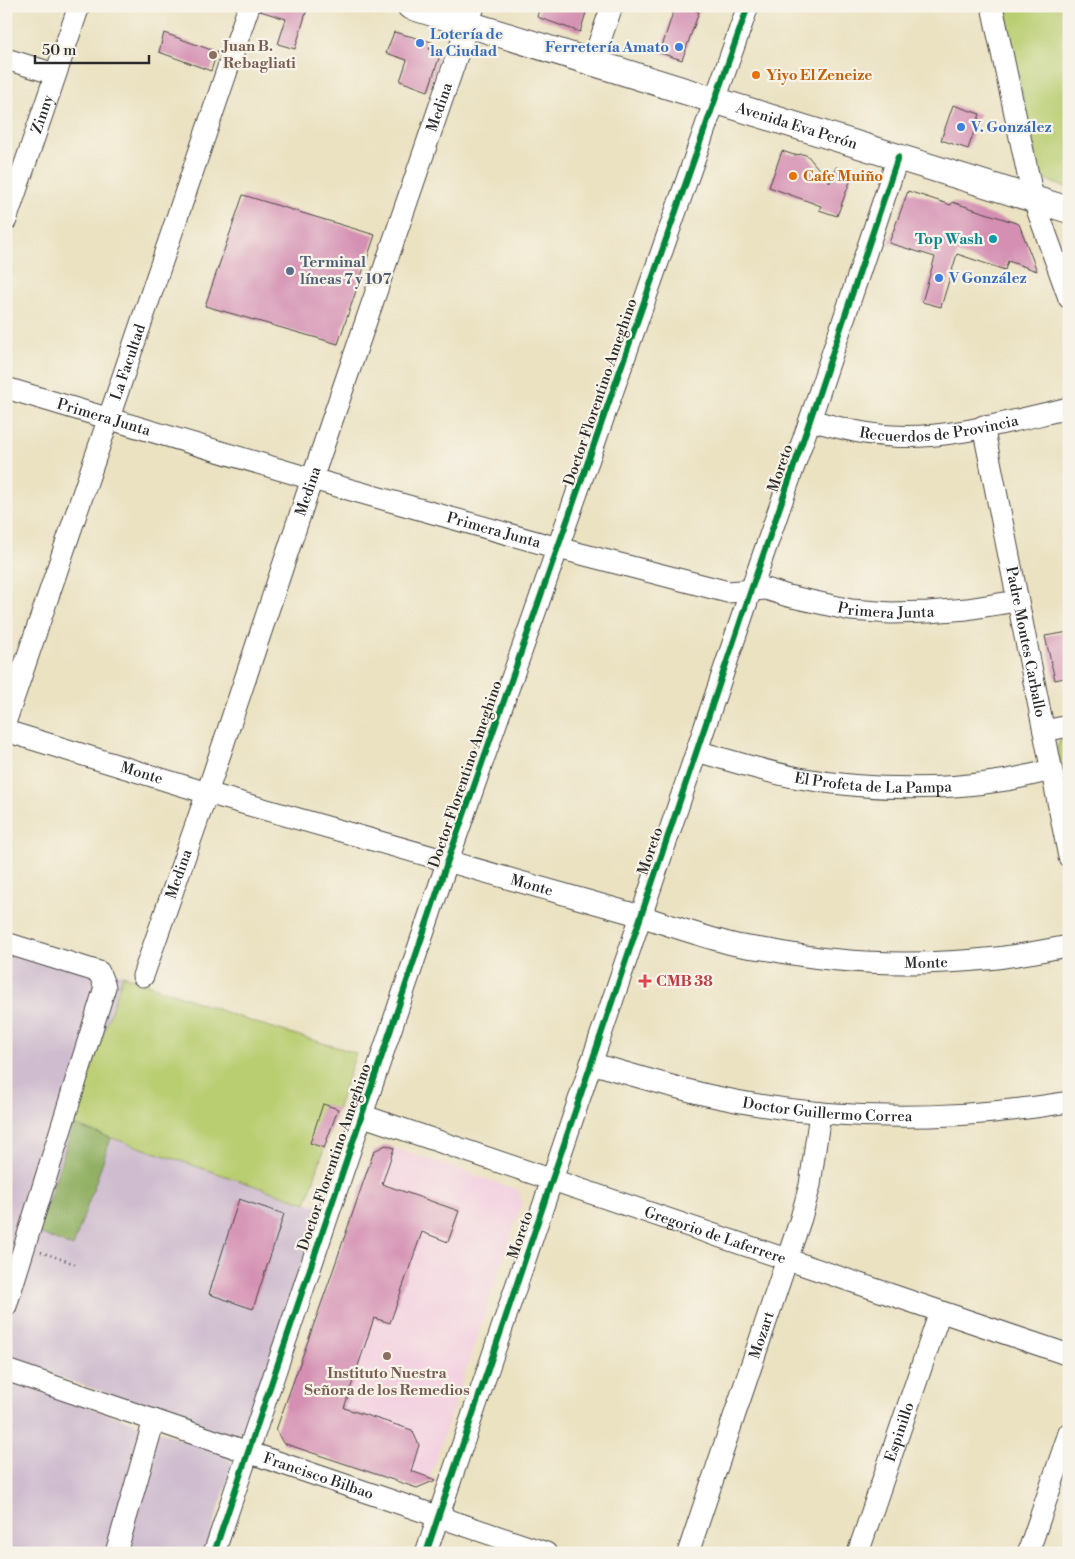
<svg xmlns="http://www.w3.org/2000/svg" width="1075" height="1559" font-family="'Libre Bodoni',serif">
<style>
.built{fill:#f3cfe0}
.industrial{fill:#cfbdcf}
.green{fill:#b9cd71;stroke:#727c4e}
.forest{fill:#92b063;stroke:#5e6e47}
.building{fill:#d48fb2}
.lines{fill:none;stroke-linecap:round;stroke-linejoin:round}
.minor-casing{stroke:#484642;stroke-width:23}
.major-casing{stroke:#484642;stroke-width:28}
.path{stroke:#484642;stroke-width:2.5;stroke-dasharray:1 4;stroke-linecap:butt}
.minor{stroke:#fff;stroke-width:21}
.major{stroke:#fff;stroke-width:26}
.cycleway-casing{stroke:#f7f3e8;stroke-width:9}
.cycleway{stroke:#00873e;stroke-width:6}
.shop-dot{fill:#3f7fe0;stroke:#f7f3e8;stroke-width:2}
.education-dot{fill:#8d6e63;stroke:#f7f3e8;stroke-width:2}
.food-dot{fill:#e8710a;stroke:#f7f3e8;stroke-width:2}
.culture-dot{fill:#0f9aa8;stroke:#f7f3e8;stroke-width:2}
.service-dot{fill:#5c6f8a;stroke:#f7f3e8;stroke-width:2}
.health-dot{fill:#e0444e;stroke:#f7f3e8;stroke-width:2}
.labels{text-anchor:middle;stroke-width:4.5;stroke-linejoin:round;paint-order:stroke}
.shop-label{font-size:15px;font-weight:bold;fill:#366cbe;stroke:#f7f3e8;text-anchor:start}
.education-label{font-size:15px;font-weight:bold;fill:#785e54;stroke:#f7f3e8;text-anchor:start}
.food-label{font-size:15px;font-weight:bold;fill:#c56008;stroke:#f7f3e8;text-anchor:start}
.street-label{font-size:15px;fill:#2b2b2b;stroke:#f7f3e8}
.culture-label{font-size:15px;font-weight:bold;fill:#0d838f;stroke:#f7f3e8;text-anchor:end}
.service-label{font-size:15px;font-weight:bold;fill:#4e5e75;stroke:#f7f3e8;text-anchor:start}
.health-label{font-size:15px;font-weight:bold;fill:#be3a42;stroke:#f7f3e8;text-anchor:start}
</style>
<rect width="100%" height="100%" fill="#f7f3e8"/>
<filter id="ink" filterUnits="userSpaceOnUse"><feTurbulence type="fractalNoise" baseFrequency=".02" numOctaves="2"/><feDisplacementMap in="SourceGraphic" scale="10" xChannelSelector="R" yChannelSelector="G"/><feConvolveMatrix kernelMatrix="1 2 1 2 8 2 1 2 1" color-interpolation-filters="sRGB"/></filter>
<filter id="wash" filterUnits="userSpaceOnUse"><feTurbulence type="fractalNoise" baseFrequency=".0096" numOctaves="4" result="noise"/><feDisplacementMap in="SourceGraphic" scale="20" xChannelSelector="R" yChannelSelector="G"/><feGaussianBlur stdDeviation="1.12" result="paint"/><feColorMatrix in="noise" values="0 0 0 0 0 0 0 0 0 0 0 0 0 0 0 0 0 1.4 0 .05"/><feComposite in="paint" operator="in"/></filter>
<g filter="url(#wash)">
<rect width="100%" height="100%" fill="#ebe2c2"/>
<polygon class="built" points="386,1145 518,1190 522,1202 428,1483 417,1488 283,1443 276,1430 329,1282 374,1151"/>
<g class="industrial">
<polygon points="6,936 123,975 73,1125 321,1207 246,1427 244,1431 237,1436 234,1437 21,1364 11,1352 6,1350"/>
<polygon points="6,1378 227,1455 233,1465 204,1553 6,1553"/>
</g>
<g class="green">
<path d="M1004 6H1069V188C1057 184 1044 182 1038 170Z"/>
<polygon points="1069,733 1069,793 1064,787 1057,747 1061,739"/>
<polygon points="123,975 250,1021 356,1053 306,1203 73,1125"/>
</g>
<polygon class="forest" points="73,1125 111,1138 73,1247 38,1233"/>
<g id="blocks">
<g class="building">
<polygon points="261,6 308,6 295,49 278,44 286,19 260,11"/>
<polygon points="540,6 588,6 580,32 537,17"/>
<polygon points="675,6 683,6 699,12 682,60 660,53"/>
<polygon points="394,32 432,42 429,49 434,50 433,56 439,58 428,91 400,81 407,60 386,53"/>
<polygon points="164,33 217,52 211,71 159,52"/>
<polygon points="953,105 980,114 968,149 941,140"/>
<polygon points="782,151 794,155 803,154 808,156 830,183 836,167 853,174 837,216 819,210 821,206 769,187"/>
<polygon points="908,191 951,205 952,202 1019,224 1037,271 1008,261 1005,270 957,254 941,307 922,302 935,257 889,243"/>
<polygon points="243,195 375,235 338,344 205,306"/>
<polygon points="1069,632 1069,677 1055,680 1045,636"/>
<polygon points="323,1104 338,1109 324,1148 310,1143"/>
<polygon points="386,1145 394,1148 382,1184 459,1211 448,1242 422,1232 390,1323 374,1318 344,1408 412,1430 419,1445 411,1471 436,1480 417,1488 283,1443 276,1430 329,1282 374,1151"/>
<polygon points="239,1199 284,1214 253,1309 209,1294"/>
</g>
</g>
</g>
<g filter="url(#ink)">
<use href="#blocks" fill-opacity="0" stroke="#484642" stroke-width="1"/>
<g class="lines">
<g class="minor-casing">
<g id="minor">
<polyline points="992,6 1033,198 1069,298"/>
<polyline points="6,59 55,74"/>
<polyline points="592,63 612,6"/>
<path id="s1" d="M6 220 79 6"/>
<path id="s2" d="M6 388 312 479 558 548 728 592 766 589 788 596 851 610 891 613 928 612 967 609 1017 601"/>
<path id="s3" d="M810 420C837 427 864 435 892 436 947 440 1015 420 1069 408"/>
<path id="s4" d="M983 426 1069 857"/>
<path id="s5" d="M6 720 249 6"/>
<path id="s6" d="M6 731 207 793 641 916C671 926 701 936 732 944 744 947 757 948 770 950 844 965 922 966 997 958 1021 955 1045 950 1069 946"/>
<polyline points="1044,731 1069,726"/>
<path id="s7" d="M697 751C731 761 765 772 799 778 867 790 939 791 1007 780 1022 777 1037 774 1051 770"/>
<polyline points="6,943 99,972 105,987 6,1306"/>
<path id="s8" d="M143 976 207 793 312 479 474 6"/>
<path id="s9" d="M591 1063C629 1074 668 1086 707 1095 826 1122 949 1122 1069 1102"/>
<path id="s10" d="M361 1115 1069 1355"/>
<path id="s11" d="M6 1370 546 1553"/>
<polyline points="116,1553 154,1420"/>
<polyline points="214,1553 448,860 748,6"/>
<polyline points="426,1553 751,590 810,420 898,157"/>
<path id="s12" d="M688 1553 801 1218 810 1185 820 1113"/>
<path id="s13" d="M858 1553 940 1312"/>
<polyline points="1028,1553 1069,1433"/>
</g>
</g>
<g class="major-casing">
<g id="major">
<path id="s14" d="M410 6 1069 210"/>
</g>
</g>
<polyline class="path" points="41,1252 78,1265"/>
<use href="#minor" class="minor"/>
<use href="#major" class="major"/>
<g class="cycleway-casing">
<g id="cycleway">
<polyline points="214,1553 448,860 748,6"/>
<polyline points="426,1553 751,590 810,420 898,157"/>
</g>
</g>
<use href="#cycleway" class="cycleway"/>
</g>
</g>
<g class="shop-dot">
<circle cx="420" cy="43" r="5"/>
<circle cx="679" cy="47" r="5"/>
<circle cx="961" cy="127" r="5"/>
<circle cx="939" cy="278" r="5"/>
</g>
<g class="education-dot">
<circle cx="213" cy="55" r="5"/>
<circle cx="387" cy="1356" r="5"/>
</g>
<g class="food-dot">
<circle cx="756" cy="75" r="5"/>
<circle cx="793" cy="176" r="5"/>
</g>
<circle class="culture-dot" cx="993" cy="239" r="5"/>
<circle class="service-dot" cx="290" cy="271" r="5"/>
<path class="health-dot" d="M642.5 973.5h5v5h5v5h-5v5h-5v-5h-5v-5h5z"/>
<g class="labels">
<g class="shop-label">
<text x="430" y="39">Lotería de<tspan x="430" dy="17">la Ciudad</tspan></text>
<text x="669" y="52" text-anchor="end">Ferretería Amato</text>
<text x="971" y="132">V. González</text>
<text x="949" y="283">V González</text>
</g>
<g class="education-label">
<text x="223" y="51">Juan B.<tspan x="223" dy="17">Rebagliati</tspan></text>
<text x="387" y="1378" text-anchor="middle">Instituto Nuestra<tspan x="387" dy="17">Señora de los Remedios</tspan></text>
</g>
<g class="food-label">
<text x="766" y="80">Yiyo El Zeneize</text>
<text x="803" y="181">Cafe Muiño</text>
</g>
<g class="street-label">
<text dy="5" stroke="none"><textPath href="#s8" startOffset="918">Medina</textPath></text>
<text dy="5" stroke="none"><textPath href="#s1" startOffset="112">Zinny</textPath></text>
<text dy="5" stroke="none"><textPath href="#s14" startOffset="405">Avenida Eva Perón</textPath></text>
<text dy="5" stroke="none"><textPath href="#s5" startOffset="378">La Facultad</textPath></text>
<text transform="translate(600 392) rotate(-71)" y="5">Doctor Florentino Ameghino</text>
<text dy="5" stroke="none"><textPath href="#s2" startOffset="102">Primera Junta</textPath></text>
<text dy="5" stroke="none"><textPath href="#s3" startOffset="131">Recuerdos de Provincia</textPath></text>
<text transform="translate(780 468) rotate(-71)" y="5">Moreto</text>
<text dy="5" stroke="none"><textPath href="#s8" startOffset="512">Medina</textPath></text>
<text dy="5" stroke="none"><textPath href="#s2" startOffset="508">Primera Junta</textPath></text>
<text dy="5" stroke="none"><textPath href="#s2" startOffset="911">Primera Junta</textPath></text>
<text dy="5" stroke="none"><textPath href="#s4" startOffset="220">Padre Montes Carballo</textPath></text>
<text dy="5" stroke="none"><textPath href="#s6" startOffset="142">Monte</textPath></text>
<text transform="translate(465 774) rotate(-71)" y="5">Doctor Florentino Ameghino</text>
<text dy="5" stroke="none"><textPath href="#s7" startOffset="180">El Profeta de La Pampa</textPath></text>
<text transform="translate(650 851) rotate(-71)" y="5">Moreto</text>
<text dy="5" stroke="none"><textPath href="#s8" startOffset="108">Medina</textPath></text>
<text dy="5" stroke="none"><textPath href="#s6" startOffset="548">Monte</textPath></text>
<text dy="5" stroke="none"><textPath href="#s6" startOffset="952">Monte</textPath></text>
<text dy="5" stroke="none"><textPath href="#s9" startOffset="242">Doctor Guillermo Correa</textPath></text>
<text transform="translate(334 1157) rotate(-71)" y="5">Doctor Florentino Ameghino</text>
<text transform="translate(520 1235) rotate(-71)" y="5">Moreto</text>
<text dy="5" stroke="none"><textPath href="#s10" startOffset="374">Gregorio de Laferrere</textPath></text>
<text dy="5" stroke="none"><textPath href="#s12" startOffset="230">Mozart</textPath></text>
<text dy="5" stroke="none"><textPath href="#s13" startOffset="128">Espinillo</textPath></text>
<text dy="5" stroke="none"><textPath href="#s11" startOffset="330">Francisco Bilbao</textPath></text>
</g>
<g class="culture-label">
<text x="983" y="244">Top Wash</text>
</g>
<g class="service-label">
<text x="300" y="267">Terminal<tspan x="300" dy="17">líneas 7 y 107</tspan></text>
</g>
<g class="health-label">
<text x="656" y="986">CMB 38</text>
</g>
</g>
<rect width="1075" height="1559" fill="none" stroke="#f7f3e8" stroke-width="25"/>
<path d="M35 55v8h114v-8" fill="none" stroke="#2b2b2b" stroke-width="2.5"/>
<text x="42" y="55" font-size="15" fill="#2b2b2b" stroke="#f7f3e8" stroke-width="4" paint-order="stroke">50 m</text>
</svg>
